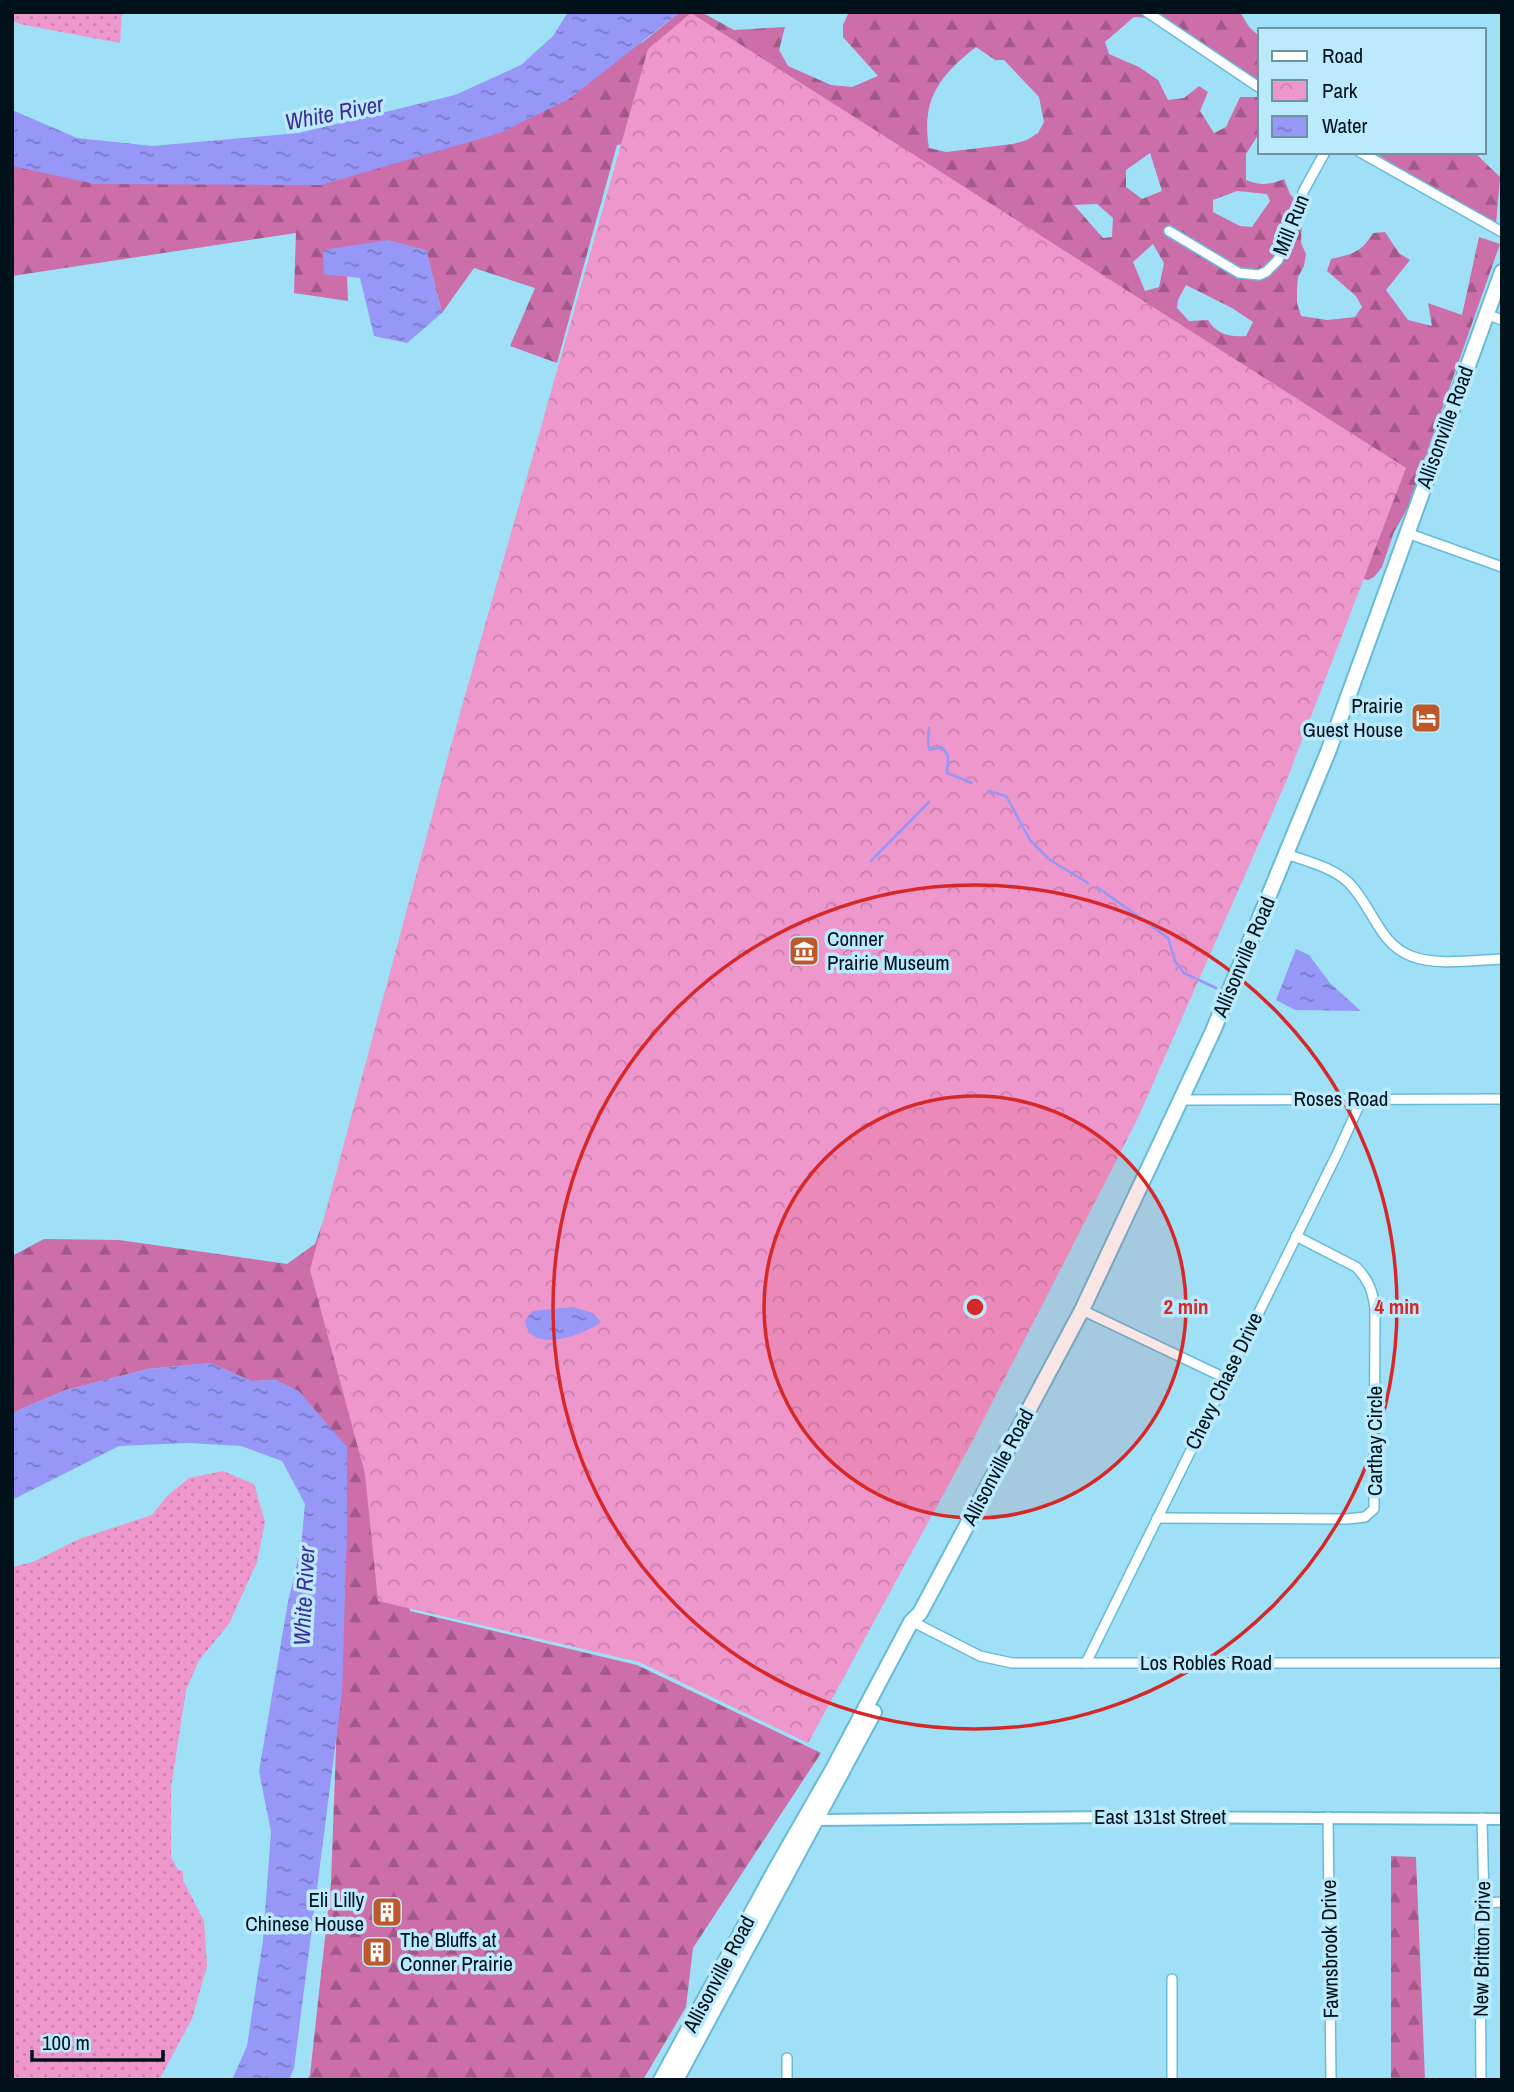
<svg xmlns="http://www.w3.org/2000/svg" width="1514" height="2092" font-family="'Archivo Narrow',sans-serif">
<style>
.grass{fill:url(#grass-dots)}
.forest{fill:url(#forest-firs);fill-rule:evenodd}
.park{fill:url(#park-crowns)}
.water{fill:url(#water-ripples)}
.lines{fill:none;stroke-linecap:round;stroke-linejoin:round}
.stream{stroke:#9797f7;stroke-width:2.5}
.minor-casing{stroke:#67bbd7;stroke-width:12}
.tertiary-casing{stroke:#67bbd7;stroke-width:14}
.primary-casing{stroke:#67bbd7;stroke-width:18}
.minor{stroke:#fff;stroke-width:9}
.tertiary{stroke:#fff;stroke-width:10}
.primary{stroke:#fff;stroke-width:14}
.ring{fill:none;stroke:#d62828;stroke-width:3.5}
.labels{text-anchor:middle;stroke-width:7;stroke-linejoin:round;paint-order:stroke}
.street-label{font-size:21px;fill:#00111a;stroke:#bbeafc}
.poi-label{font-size:21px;fill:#00111a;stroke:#bbeafc;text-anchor:end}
.water-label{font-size:23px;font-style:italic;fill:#3e2d9a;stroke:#bbeafc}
.centre{fill:#d62828;stroke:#bbeafc;stroke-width:3.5}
.ring-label{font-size:21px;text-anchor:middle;font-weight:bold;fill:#d62828;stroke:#bbeafc;stroke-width:7;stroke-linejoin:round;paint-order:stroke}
</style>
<defs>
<pattern id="grass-dots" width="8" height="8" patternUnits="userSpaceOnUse" patternTransform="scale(1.75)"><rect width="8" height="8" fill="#ee97cd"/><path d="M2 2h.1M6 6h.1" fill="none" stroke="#ca81af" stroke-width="1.8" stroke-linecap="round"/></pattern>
<pattern id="forest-firs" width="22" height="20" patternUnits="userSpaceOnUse" patternTransform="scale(1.75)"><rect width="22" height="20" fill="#cb6eaa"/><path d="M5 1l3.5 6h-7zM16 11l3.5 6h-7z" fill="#a2598a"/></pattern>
<pattern id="park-crowns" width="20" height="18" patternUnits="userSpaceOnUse" patternTransform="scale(1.75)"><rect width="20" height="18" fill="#ee97cd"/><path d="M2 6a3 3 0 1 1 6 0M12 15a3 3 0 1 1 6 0" fill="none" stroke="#ca81af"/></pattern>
<pattern id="water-ripples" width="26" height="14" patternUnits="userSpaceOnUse" patternTransform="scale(1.75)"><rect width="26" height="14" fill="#9797f7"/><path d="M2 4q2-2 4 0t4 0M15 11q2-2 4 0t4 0" fill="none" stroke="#797ac7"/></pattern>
</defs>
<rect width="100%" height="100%" fill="#9fe0f7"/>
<g class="grass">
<polygon points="12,12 122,12 120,43 24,25 12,21"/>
<polygon points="223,1471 254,1484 265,1522 257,1562 229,1624 199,1660 186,1690 171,1788 171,1857 178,1870 183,1871 183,1880 204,1921 207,1966 192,2019 159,2080 12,2080 12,1567 33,1562 79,1539 152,1515 167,1496 189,1478"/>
</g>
<g class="forest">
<path d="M680 12H701L734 30 785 27 779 50 788 66 831 85 852 87 878 76 843 37V25L849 12H1240L1249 27 1260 37V84L1148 18 1134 17 1105 42 1109 54 1139 67 1158 80 1168 100 1184 98 1199 86 1208 92 1200 111 1214 133 1226 127 1240 97H1260V132L1246 154V180C1261 186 1270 185 1284 179L1290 194 1299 204 1302 217 1301 243 1306 254 1304 266 1298 277 1297 290V303L1301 316 1327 320 1355 317 1362 307 1356 296 1327 271 1331 259C1352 254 1361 253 1373 233L1385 232 1399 253 1410 260 1386 290 1408 320 1432 326 1428 303 1462 315 1479 237 1500 244 1421 469 1418 490 1394 532 1382 567 1374 577 1368 580 1356 577 626 144 617 145 557 363 510 346 535 288 474 268 442 313 426 250 324 274 347 276 348 301 294 293 296 233 12 276V166L321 185 643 42ZM976 47 995 60H1004L1039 97 1044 122 1038 133 1027 140 1013 144 946 152 929 148C921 100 939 76 976 47ZM1150 153 1162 191 1142 199 1126 187V170ZM1237 191 1267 194 1270 201 1252 227 1240 226 1213 212V200ZM1097 204 1113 218 1112 237 1103 238 1074 205ZM1153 244 1164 263 1159 287 1145 291 1133 262ZM1186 285 1232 308 1253 322 1246 336C1230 337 1217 335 1208 320L1189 321 1177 308 1178 300Z"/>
<polygon points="1374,152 1474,152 1500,177 1496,225 1447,198"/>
<polygon points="415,969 385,1474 410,1611 637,1665 821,1753 693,1948 686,2007 643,2080 307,2080 310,2075 331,1883 347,1447 276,1380 251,1381 210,1363 148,1369 66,1390 12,1413 12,1256 44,1239 119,1240 287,1264 315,1244"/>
<polygon points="1391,1856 1416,1857 1425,2080 1391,2080"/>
</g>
<polygon class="park" points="691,13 1406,468 1286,782 1137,1120 974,1438 808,1743 639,1662 378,1601 365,1474 310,1270 453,738 648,49"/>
<g class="water">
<polygon points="568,12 680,12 569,99 500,133 321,185 95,184 12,166 12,110 77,138 153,146 299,133 455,95 521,65 553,36"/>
<polygon points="388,240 426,250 442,313 407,343 374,336 360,278 324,274 323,250"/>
<polygon points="1296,949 1309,955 1330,983 1361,1011 1295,1010 1276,1000"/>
<path d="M573 1307 593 1313 601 1322C584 1335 529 1355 525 1321L532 1311Z"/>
<polygon points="210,1363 251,1381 276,1380 299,1391 347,1447 347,1532 342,1693 294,2068 289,2080 232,2080 247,2046 263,1940 271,1832 259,1771 288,1602 301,1546 305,1504 282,1461 241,1446 188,1443 119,1446 12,1500 12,1413 66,1390 148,1369"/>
</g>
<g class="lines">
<g class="stream">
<polyline points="929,728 928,744 930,750 942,747 948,756 947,773 972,783"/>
<polyline points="988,791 1006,796 1030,840 1050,860 1088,883"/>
<polyline points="871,861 929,802"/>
<polyline points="1097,887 1168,938 1175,961 1184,973 1216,988"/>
</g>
<g class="minor-casing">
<g id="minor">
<polyline points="1147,12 1260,88"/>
<polyline points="1360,152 1502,232"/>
<polyline points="1169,231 1239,273 1259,275 1266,272 1278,260 1304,190 1325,152"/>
<polyline points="1486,314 1502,320"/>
<polyline points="1407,533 1502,567"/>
<path d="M1286 854C1307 861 1334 868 1349 883 1372 906 1379 944 1411 956 1435 966 1476 960 1502 959"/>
<polyline points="1181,1100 1502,1099"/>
<polyline points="1082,1310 1225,1378"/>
<path d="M1157 1518 1347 1519 1365 1517 1374 1509 1375 1309C1373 1291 1368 1279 1356 1267L1296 1236"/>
<polyline points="919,1625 980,1656 1012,1663 1502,1663"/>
<polyline points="1086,1663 1338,1152 1362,1099"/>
<polyline points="1328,1817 1331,2080"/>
<polyline points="1484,1903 1502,1902"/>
<polyline points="787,2080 787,2058"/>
<polyline points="1172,2080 1172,1979"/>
<polyline points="1481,2080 1480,1924 1484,1903 1482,1818"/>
</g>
</g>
<g class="tertiary-casing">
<polyline id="tertiary" points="817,1820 1111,1817 1502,1819"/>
</g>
<g class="primary-casing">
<g id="primary">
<polyline points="661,2080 774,1872 833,1769 911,1622 920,1613 1082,1310 1213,1031 1328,752 1502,272"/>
<polyline points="676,2080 874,1712"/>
</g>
</g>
<use href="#minor" class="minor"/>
<use href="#tertiary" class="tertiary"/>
<use href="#primary" class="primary"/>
</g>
<circle cx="975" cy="1307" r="211" fill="#d62828" fill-opacity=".12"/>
<g class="ring">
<circle cx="975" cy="1307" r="211"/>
<circle cx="975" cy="1307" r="422"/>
</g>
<defs>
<g id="hotel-square" transform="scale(1.575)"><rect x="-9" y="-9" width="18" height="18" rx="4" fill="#be582b" stroke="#bbeafc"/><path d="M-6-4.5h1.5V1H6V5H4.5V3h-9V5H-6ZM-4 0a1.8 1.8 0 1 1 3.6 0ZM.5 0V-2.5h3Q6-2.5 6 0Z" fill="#fff"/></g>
<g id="museum-square" transform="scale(1.575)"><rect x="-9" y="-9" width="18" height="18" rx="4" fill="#be582b" stroke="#bbeafc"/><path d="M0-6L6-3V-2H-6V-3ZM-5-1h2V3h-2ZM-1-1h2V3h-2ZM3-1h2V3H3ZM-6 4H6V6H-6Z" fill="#fff"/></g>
<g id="building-square" transform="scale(1.575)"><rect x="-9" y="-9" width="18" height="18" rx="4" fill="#be582b" stroke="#bbeafc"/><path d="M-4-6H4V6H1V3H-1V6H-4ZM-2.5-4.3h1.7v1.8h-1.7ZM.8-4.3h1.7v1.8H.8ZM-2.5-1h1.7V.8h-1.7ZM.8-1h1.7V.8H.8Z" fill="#fff"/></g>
</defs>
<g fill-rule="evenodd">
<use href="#hotel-square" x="1426" y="718"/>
<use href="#museum-square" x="804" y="951"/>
<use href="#building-square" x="387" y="1912"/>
<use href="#building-square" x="377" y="1952"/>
</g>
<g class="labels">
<g class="street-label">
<text transform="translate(1291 225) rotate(-68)" y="7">Mill Run</text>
<text transform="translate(1445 427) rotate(-70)" y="7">Allisonville Road</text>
<text transform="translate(1244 957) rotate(-67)" y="7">Allisonville Road</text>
<text x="1341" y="1106">Roses Road</text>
<text transform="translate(1224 1381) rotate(-64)" y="7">Chevy Chase Drive</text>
<text transform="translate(1375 1441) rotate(-90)" y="7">Carthay Circle</text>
<text transform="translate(998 1467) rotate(-62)" y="7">Allisonville Road</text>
<text x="1206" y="1670">Los Robles Road</text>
<text x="1160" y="1824">East 131st Street</text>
<text transform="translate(1330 1949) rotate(-91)" y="7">Fawnsbrook Drive</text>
<text transform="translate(1482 1949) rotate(-89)" y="7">New Britton Drive</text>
<text transform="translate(719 1974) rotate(-62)" y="7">Allisonville Road</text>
</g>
<g class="poi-label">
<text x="1403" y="713">Prairie<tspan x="1403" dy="24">Guest House</tspan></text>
<text x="827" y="946" text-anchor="start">Conner<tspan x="827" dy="24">Prairie Museum</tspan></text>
<text x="364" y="1907">Eli Lilly<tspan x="364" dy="24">Chinese House</tspan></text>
<text x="400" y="1947" text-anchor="start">The Bluffs at<tspan x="400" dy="24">Conner Prairie</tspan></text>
</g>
<g class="water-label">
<text transform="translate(334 113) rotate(-11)" y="8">White River</text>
<text transform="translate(304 1596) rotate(-87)" y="8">White River</text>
</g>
</g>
<circle cx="975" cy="1307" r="10" class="centre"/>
<g class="ring-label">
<text x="1186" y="1314">2 min</text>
<text x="1397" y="1314">4 min</text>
</g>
<rect width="1514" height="2092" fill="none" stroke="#00111a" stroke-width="28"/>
<rect x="1258" y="28" width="228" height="126" fill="#bbeafc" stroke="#7093a2" stroke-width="2"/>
<rect x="1272" y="51" width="35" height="10" fill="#ffffff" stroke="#7093a2" stroke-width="2"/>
<text x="1322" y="63" font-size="21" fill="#00111a">Road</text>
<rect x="1272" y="80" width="35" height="21" fill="url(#park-crowns)" stroke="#7093a2" stroke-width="2"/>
<text x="1322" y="98" font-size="21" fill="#00111a">Park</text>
<rect x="1272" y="116" width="35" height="21" fill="url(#water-ripples)" stroke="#7093a2" stroke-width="2"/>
<text x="1322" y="133" font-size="21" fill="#00111a">Water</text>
<path d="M32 2050v10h131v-10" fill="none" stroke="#00111a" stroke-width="3.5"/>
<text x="42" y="2050" font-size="21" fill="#00111a" stroke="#bbeafc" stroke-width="5" paint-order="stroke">100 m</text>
</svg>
